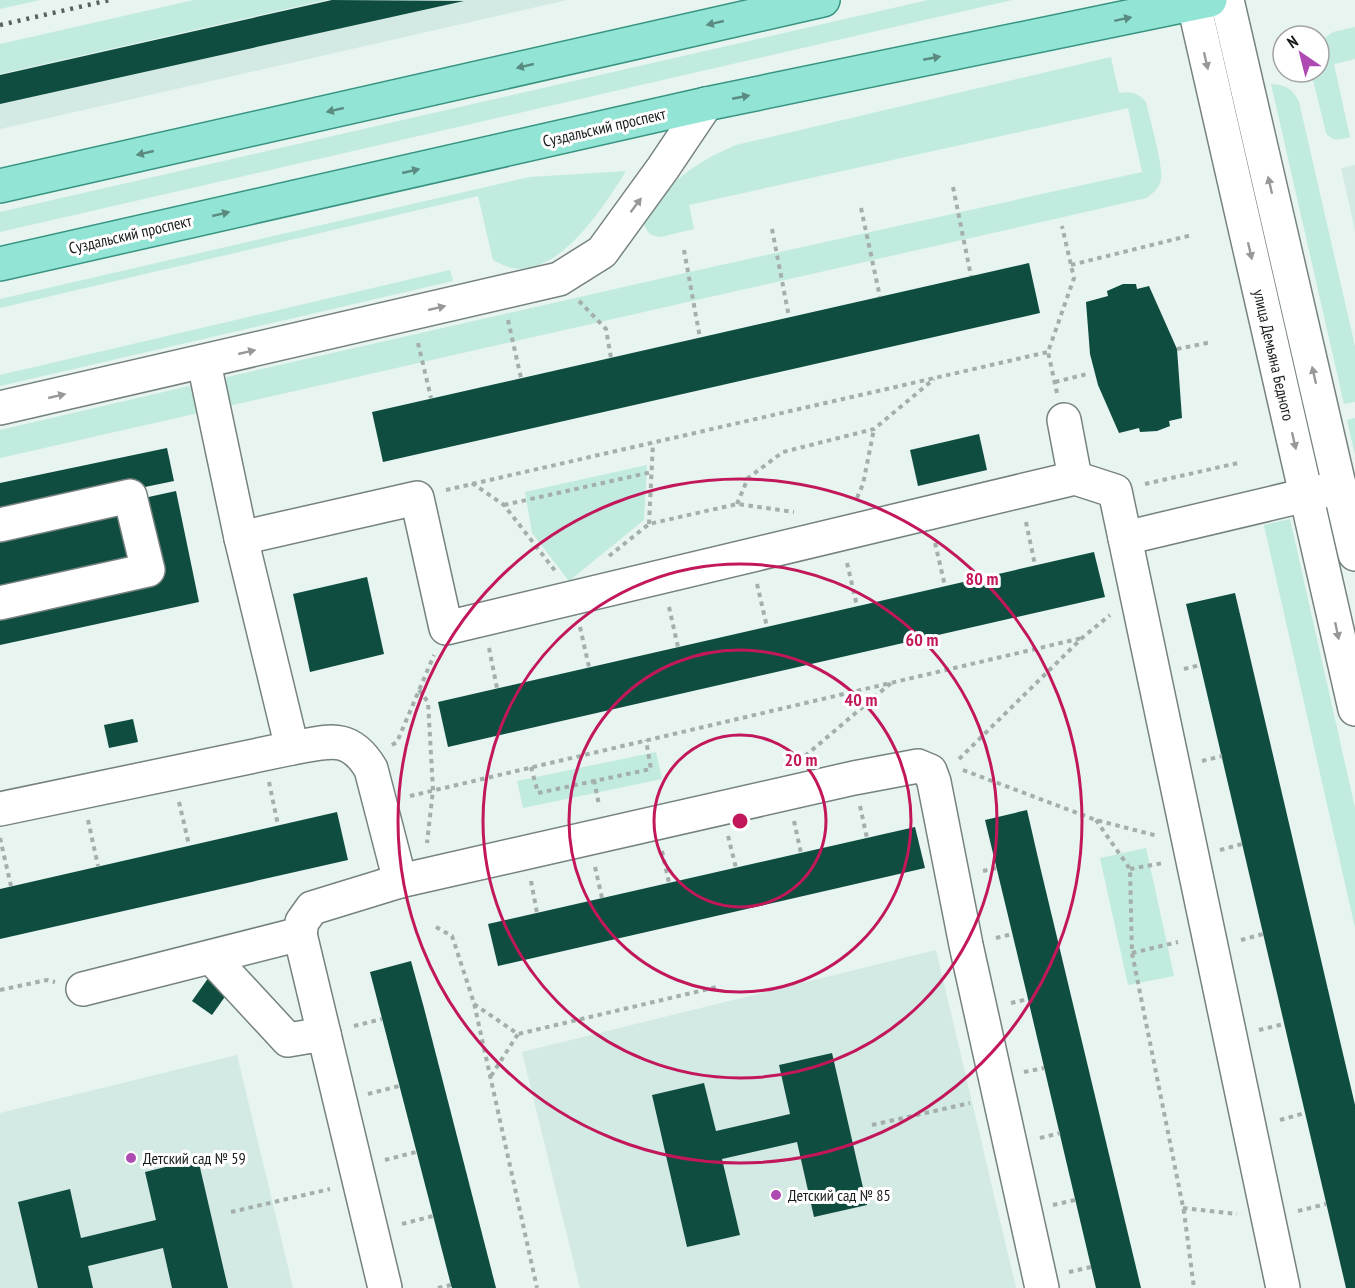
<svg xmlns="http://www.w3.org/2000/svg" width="1355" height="1288" font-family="'PT Sans Narrow',sans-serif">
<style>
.built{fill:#d3e9e3}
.green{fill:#c1ebdf}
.building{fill:#0f4d40}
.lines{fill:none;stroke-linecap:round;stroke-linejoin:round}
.minor-casing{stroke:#76827f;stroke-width:36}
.major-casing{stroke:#389480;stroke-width:36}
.path{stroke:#a4afab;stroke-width:4;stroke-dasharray:4.5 4.5;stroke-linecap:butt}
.minor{stroke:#fff;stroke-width:33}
.major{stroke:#92e5d4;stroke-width:33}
.rail{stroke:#585f5c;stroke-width:4.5;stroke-dasharray:3 6;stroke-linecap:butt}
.oneway{fill:#5b8b80}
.oneway2{fill:#979998}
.ring{fill:none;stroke:#c2185b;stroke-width:3}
.poi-dot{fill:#ae4bb2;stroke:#fff;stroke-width:2}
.labels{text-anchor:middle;stroke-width:6;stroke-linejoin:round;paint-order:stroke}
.street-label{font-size:16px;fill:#171c1a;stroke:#fff}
.poi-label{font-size:16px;fill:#171c1a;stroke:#fff;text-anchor:start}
.centre{fill:#c2185b;stroke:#fff;stroke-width:3}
.ring-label{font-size:18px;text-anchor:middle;font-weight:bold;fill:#c2185b;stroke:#fff;stroke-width:6;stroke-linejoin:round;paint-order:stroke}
</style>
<rect width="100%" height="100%" fill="#e7f4f0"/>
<g class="built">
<polygon points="332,0 567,0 0,129 0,75"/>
<polygon points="1355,165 1355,230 1341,168"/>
<polygon points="936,950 1016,1288 580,1288 522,1052"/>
<polygon points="237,1055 293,1288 0,1288 0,1113"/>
</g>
<g class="green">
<polygon points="0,0 40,0 0,9"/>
<polygon points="194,0 326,0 0,74 0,44"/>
<polygon points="928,0 1012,0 0,232 0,212"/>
<path d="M1355 27V59L1334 64 1350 137C1340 140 1333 142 1326 133L1311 72H1319V42L1333 32Z"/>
<path d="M1111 57 1119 93C1131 91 1138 93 1146 102 1150 120 1163 164 1161 179 1160 187 1153 193 1147 198L224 407 221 392 227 377 703 269 1142 172 1128 108 689 205 694 229 661 237 651 235C649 232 646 230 645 227 639 207 687 171 702 162 713 155 725 150 736 145Z"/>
<path d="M1271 84C1286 85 1292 88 1299 102L1355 346V402L1344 404Z"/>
<path d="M626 171C605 205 565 268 520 269 510 269 501 264 493 260L478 196 0 308V299L530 177Z"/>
<polygon points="450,270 453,281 0,386 0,375"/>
<polygon points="189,386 200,397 203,412 0,458 0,430"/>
<polygon points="1355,418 1355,455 1347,420"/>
<polygon points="647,465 644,520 569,581 532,533 525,492"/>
<polygon points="1290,519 1355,808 1355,928 1264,525"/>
<polygon points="656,752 662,779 523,808 517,781"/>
<polygon points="1146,848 1174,976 1128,985 1100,858"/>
</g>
<g class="building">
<polygon points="332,0 464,1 0,104 0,75"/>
<polygon points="1029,263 1040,313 383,462 372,412"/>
<polygon points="1123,284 1136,284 1137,289 1149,286 1177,349 1182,418 1169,421 1170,426 1157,431 1140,432 1139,428 1119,433 1098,385 1090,354 1086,302 1108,296 1107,291"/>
<polygon points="979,434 987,470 918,486 910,450"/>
<polygon points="167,448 174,481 0,517 0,483"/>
<polygon points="176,491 199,602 0,645 0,615 162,581 144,498"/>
<polygon points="120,512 130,562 0,590 0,538"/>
<polygon points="1094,552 1105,597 448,747 438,702"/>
<polygon points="367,577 384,654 310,672 293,594"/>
<polygon points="1235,593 1355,1105 1355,1288 1346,1288 1186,604"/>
<polygon points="133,719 138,742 109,748 104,725"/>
<polygon points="1027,810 1038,858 1141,1288 1096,1288 1028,999 985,820"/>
<polygon points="337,812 348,860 0,939 0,889"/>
<polygon points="915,827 925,868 498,966 488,924"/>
<polygon points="411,961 424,1008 496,1288 452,1288 451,1285 370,972"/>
<polygon points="209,977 229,991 212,1015 192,1001"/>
<polygon points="832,1053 867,1205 814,1217 797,1142 722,1159 740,1235 687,1247 652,1095 704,1083 716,1131 790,1114 779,1065"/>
<polygon points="198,1159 228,1288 172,1288 163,1248 88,1266 93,1288 38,1288 18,1202 70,1189 81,1238 156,1220 145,1172"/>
</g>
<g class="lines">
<g class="minor-casing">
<g id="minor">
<polyline points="1193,0 1355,709"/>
<polyline points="1227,0 1355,554"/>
<polyline points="0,408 559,279 602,252 663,168 706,104"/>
<polyline points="1064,420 1075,478"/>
<polyline points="0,525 130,496 148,570 0,603"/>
<polyline points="241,538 417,498 446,628 1075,478 1115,491 1125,538 1340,487"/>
<polyline points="1125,538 1283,1288"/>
<path d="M292 748C328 742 349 732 371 769L400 881"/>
<polyline points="0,809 292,748 241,538 204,363"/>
<polyline points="300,934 302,922 312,908 400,881 854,778 918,766 930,771 934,782 966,945 1042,1288"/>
<polyline points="212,958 288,1040 324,1034"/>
<polyline points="83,989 300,934 385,1288"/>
</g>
</g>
<g class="major-casing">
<g id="major">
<polyline points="0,186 823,0"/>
<polyline points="0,264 706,104 1210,0"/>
</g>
</g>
<g class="path">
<polyline points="953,187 971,276"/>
<polyline points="861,208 880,297"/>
<polyline points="772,229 789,317"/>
<polyline points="684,250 700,338"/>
<polyline points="1071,265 1192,235"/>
<polyline points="579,301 606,329 611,358"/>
<polyline points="508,320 521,378"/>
<polyline points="418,343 431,398"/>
<polyline points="1177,349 1212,342"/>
<polyline points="1055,382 1087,374"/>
<polyline points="1057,393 1048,352 1074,278 1062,226"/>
<polyline points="472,483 504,505 556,572"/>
<polyline points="1145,484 1238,463"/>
<polyline points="446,490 1048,352"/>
<polyline points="857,498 863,484 874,429"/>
<polyline points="737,504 748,478 783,452 874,429 934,379"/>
<polyline points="504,505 652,472"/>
<polyline points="1026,522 1035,565"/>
<polyline points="649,524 653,443"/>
<polyline points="935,543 945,586"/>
<polyline points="609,556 649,524 737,504 794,512"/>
<polyline points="847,563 857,606"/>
<polyline points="757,584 767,627"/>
<polyline points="669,607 678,647"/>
<polyline points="580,627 589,667"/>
<polyline points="489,648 497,688"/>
<polyline points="1184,669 1200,665"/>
<polyline points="419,690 428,702 433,790 427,843"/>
<polyline points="392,745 397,742 434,655"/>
<polyline points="805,756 891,683"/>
<polyline points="959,759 1082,638 1110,615"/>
<polyline points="1202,761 1222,756"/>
<polyline points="531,767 538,793 651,769 646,740"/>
<polyline points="963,770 1096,820 1158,836"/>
<polyline points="594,780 599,805"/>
<polyline points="269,782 278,825"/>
<polyline points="410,796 1082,638"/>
<polyline points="179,802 189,845"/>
<polyline points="860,806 867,838"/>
<polyline points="88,820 98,866"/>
<polyline points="1096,820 1130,869 1132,953 1184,1212 1194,1288"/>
<polyline points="794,821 801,853"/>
<polyline points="728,836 736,868"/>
<polyline points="0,838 11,886"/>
<polyline points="1220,850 1242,844"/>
<polyline points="662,851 669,883"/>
<polyline points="595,867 602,898"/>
<polyline points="1130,869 1163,863"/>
<polyline points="983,871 996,868"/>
<polyline points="531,881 537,913"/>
<polyline points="436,927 452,936 474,1003 537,1288"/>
<polyline points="996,938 1012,934"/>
<polyline points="1241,940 1263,934"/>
<polyline points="1132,953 1178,942"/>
<polyline points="0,990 47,980 55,982"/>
<polyline points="1011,1003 1028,999"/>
<polyline points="474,1004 518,1034 717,987"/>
<polyline points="354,1026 382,1019"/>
<polyline points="1259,1030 1284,1024"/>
<polyline points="1024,1072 1044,1068"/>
<polyline points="491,1076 518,1034"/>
<polyline points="368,1094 399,1086"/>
<polyline points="1280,1120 1305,1113"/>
<polyline points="872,1125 970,1103"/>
<polyline points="1040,1138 1060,1133"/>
<polyline points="385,1160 416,1152"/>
<polyline points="1053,1205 1075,1200"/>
<polyline points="1183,1208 1237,1214"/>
<polyline points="1298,1211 1326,1204"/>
<polyline points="231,1212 330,1189"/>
<polyline points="402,1224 433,1216"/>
<polyline points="1069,1272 1091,1267"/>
<polyline points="438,1288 451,1285"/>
</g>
<use href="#minor" class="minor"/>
<use href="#major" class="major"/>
<polyline class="rail" points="0,25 110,0"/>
</g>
<defs><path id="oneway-solid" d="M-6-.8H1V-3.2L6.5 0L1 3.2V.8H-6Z" transform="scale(1.5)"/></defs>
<g class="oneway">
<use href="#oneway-solid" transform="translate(1123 19) rotate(-12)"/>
<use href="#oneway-solid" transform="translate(715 23) rotate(167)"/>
<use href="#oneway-solid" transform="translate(932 58) rotate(-11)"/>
<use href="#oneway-solid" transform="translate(525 66) rotate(167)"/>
<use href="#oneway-solid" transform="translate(741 97) rotate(-11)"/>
<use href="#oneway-solid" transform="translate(335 110) rotate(167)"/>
<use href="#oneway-solid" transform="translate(145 153) rotate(167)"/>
<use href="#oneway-solid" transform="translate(411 171) rotate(-13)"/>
<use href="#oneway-solid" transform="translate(221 214) rotate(-13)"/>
</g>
<g class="oneway2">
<use href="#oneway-solid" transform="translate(1206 61) rotate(77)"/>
<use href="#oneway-solid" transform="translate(1270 185) rotate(-103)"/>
<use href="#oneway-solid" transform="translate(636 205) rotate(-53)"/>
<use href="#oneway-solid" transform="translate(1250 251) rotate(77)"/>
<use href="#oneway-solid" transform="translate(437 308) rotate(-13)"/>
<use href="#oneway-solid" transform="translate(247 352) rotate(-13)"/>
<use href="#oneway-solid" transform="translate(1314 375) rotate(-103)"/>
<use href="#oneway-solid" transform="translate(57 396) rotate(-13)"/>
<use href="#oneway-solid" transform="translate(1294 441) rotate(77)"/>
<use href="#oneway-solid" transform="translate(1337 631) rotate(78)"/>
</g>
<g class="ring">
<circle cx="740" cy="821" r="86"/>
<circle cx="740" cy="821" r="171"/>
<circle cx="740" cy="821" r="257"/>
<circle cx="740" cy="821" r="342"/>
</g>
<g class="poi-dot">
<circle cx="131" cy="1158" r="6"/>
<circle cx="776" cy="1195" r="6"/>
</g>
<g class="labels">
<g class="street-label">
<text transform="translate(604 127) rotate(-13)" y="6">Суздальский проспект</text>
<text transform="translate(130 234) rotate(-13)" y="6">Суздальский проспект</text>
<text transform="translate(1274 355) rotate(77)" y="6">улица Демьяна Бедного</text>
</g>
<g class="poi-label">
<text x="143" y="1164">Детский сад № 59</text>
<text x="788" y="1201">Детский сад № 85</text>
</g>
</g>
<circle cx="740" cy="821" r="9" class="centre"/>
<g class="ring-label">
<text x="982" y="585">80 m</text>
<text x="922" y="646">60 m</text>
<text x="861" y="706">40 m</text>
<text x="801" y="766">20 m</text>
</g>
<g transform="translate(1301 54) rotate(325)"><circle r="28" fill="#ffffff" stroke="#a2a4a3" stroke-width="1.5"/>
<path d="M0-4.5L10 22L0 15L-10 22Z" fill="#ae4bb2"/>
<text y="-9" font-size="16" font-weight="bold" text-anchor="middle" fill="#171c1a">N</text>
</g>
</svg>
